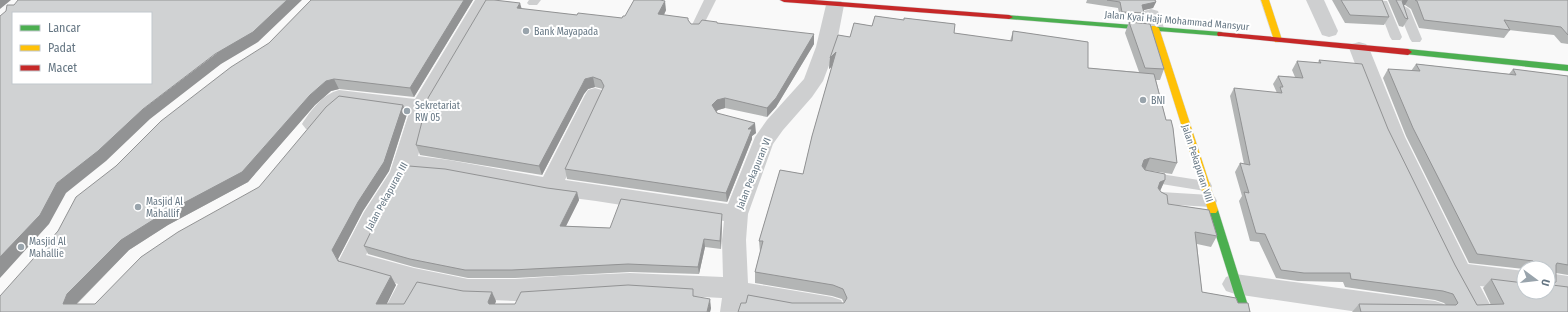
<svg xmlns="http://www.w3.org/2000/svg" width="1568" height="312" font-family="'Fira Sans Condensed',sans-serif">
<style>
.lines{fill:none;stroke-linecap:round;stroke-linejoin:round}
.fast-casing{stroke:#d5d6d7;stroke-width:1}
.slow-casing{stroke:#d5d6d7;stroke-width:1}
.jam-casing{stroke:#d5d6d7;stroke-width:1}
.lane{fill:#cecfd0;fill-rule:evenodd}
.street{fill:#cecfd0;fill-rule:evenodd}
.fast{fill:#4caf50;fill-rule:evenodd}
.slow{fill:#ffc107;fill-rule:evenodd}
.jam{fill:#c62828;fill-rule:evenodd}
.wall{fill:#b3b5b5}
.shaded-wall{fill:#929394}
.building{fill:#d0d2d3;stroke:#929394;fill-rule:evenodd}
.poi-dot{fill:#99a4ac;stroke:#fff;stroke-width:1.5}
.labels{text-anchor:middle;stroke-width:4;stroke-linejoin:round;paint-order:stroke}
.street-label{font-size:10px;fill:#657683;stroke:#fff}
.poi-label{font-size:10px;fill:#657683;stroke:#fff;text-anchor:start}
</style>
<rect width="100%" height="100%" fill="#f9f9f9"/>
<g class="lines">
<g class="fast-casing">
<g id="fast">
<polygon points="1006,15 1221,32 1225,34 1221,36 1009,19 1005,17"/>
<polygon points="1408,49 1568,65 1568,71 1405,54 1404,52 1405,50"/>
<polygon points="1213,206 1216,207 1218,210 1250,312 1240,312 1208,210 1210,207"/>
</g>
</g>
<g class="slow-casing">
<g id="slow">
<polygon points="1261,0 1269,0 1282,40 1281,42 1275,42 1274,40"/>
<polygon points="1152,26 1155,26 1159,28 1218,210 1216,213 1210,213 1208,210 1151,28"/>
</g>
</g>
<g class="jam-casing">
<g id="jam">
<polygon points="780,0 814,0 1009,15 1013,17 1009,19 784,2"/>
<polygon points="1218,32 1408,49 1412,52 1408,55 1221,36 1218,36 1217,34"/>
</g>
</g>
<g class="lane">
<polygon points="529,0 541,0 537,5 529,5 527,3"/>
<polygon points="704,0 716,0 700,32 692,32 690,29"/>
<polygon points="1376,0 1387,1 1402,37 1400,40 1392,40 1390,37"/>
<polygon points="1404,6 1408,8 1410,10 1422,39 1420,42 1412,42 1410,39 1398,10 1400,8"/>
<polygon points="1148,172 1205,181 1210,182 1212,186 1210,190 1205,191 1143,181 1141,177 1143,173"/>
<polygon points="1161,192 1210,195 1215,197 1217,201 1215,205 1210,207 1161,204 1156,202 1154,198 1156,194"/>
</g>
<g class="street">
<path d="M475 0H493L431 107 418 156 449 160 543 177 585 95 588 90 595 88 602 90 605 95 565 180 728 204 755 137 767 120 804 79 816 47 826 5 829 1H841L844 5 836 47 823 81 812 97 783 130 773 144 748 214 746 240 748 283 832 297 841 300 845 308 843 312H792L747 304 746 312H720L722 298 630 293 560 296 515 301 468 299 421 290 409 312H383L398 284 344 269 339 260 364 212 390 172 409 113 343 104C339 108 335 112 331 115 321 125 322 134 306 129L302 124C311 110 323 94 339 90L415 99ZM412 172 449 176 550 195 596 201 724 221 722 240 723 277 630 273 560 276 515 279H468L414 268 366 255 382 222Z"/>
<polygon points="1306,0 1324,0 1338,31 1336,35 1329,37 1322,35"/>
<polygon points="1151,9 1158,11 1164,28 1162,32 1155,34 1148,32 1142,15 1144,11"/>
<polygon points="1359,42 1366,44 1369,48 1405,137 1468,264 1524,271 1524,291 1480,286 1494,312 1468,312 1448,273 1383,137 1349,48 1352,44"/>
<polygon points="1548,273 1568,276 1568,296 1544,292 1548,292"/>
<polygon points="1235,274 1435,301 1444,304 1448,312 1358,312 1235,294 1226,291 1222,284 1226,277"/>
</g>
<use href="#fast" class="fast"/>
<use href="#slow" class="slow"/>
<use href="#jam" class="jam"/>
</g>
<g class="wall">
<polygon points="311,0 473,0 414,97 339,89 331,91 315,105 248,182 168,225 129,250 77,304 95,304 407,114 389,171 363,211 338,259 339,261 396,285 386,304 404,304 496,301 495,304 515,304 694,296 711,308 710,312 0,312 116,166 269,43"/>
<polygon points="1087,0 1155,0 1156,2 1153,8 1143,10 1144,13 1142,20 1120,18 1118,8 1086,3"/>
<polygon points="1332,0 1382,0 1389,17 1384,25 1345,23"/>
<polygon points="1388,0 1568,0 1568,44 1561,43 1554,35 1509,30 1510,30 1504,38 1419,28 1411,9 1405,5 1404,5 1408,19 1403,27 1399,26"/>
<polygon points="522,9 577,15 622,18 625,16 666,10 664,15 688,18 688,21 691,24 699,24 717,22 717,23 814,44 776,107 767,117 725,108 718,110 716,111 717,113 756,133 752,136 752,139 727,202 567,179 565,169 603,89 595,87 588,89 584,94 542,175 420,155 416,145"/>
<polygon points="875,16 904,20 904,18 955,24 954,33 1010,41 1013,31 1088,42 1088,68 1139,72 1125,33 1129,22 1150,24 1164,69 1160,80 1156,80 1166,120 1171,120 1173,128 1177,163 1172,174 1144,170 1145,170 1165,174 1165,180 1160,191 1161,192 1167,195 1168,204 1209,210 1217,236 1211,247 1197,244 1202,292 1236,298 1238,303 1248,303 1250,312 738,312 741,303 746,303 748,295 792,303 844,303 842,299 832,296 755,283 755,272 760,252 759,241 780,170 803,174 812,136 832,66 829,69 830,58 838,35 850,37 854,23 872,26"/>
<polygon points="1319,60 1388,129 1455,265 1477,305 1491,305 1483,288 1491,279 1548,292 1548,268 1524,268 1524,269 1469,263 1406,136 1383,78 1388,69 1411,71 1416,64 1509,74 1513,69 1568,76 1568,275 1556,273 1556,282 1553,285 1568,312 1352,312 1359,304 1446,305 1444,303 1435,300 1345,287 1343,282 1298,281 1276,278 1259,242 1250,241 1239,201 1242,196 1235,172 1240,163 1244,164 1230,96 1234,88 1277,93 1273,84 1278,76 1295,77 1292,70 1297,61 1318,63"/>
<polygon points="547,188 577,192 579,200 566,226 610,228 722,214 722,222 721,249 705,247 699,274 630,272 515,278 468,278 414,267 368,254 364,246"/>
</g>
<g class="shaded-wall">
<polygon points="0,0 11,0 0,9"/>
<polygon points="287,0 302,0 258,42 221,64 150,119 106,161 66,193 49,224 0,278 0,257 57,183 143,109"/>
<polygon points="464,0 473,0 414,97 410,88"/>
<polygon points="1404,0 1408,0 1405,5 1400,7 1402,1"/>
<polygon points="665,1 666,10 660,23 658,14"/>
<polygon points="1156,2 1153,8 1140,11 1142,5"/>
<polygon points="520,3 523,13 517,8"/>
<polygon points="814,34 814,44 776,107 767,117 767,108"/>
<polygon points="836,52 836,63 829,69 830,58"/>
<polygon points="593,77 595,87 588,89 584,94 542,175 539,166 582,85 585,79"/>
<polygon points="334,79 339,89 331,91 315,105 248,182 168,225 129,250 77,303 74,312 63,304 67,294 121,240 310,95 326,81"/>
<polygon points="725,98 725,108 718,110 713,115 712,105 717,100"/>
<polygon points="403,105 407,114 389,171 363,211 338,259 344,270 332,250"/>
<polygon points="755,123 756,133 752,136 752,139 727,202 726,193 748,129"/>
<polygon points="1150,158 1145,170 1139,171 1144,160"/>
<polygon points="1165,180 1160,191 1155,193 1160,182"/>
<polygon points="577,192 579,200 562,234 560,226"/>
<polygon points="722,214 722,222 721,249 720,241"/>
<polygon points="704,239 705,247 699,274 698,267"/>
<polygon points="391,276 396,285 383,312 376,304"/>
<polygon points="492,292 496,301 492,311 488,302"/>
<polygon points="710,299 711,308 710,312 707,312"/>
</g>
<g class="building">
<path d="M18 0H287L253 32 215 54 143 109 98 151 57 183 40 215 0 257V16L6 11 7 5H14ZM13 13H151V83H13Z"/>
<polygon points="311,0 464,0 410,88 334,79 326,81 310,95 242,172 161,215 121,240 67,294 63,304 95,304 141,257 178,232 259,187 326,107 339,96 403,105 384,162 358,202 332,250 338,261 391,276 376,304 404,304 417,282 463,291 492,292 488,302 489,304 515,304 521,292 628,285 693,289 693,296 710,299 707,312 0,312 0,296 58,231 76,197 116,166 161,121 231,67 269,43"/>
<polygon points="486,0 494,0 520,3 517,8 577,15 578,13 622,18 623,16 625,16 634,0 660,0 665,1 658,14 688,18 688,20 691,24 699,24 702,20 717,22 717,23 814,34 776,98 767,108 725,98 717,100 712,105 717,113 755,123 748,129 752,129 726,193 565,169 604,86 601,80 593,77 585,79 582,85 539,166 416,145 428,98"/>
<polygon points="1107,0 1155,0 1156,2 1142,5 1144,13 1122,12 1120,2"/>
<polygon points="1341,0 1382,0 1389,17 1350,15"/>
<polygon points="1396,0 1404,0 1402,1 1408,19 1405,18"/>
<polygon points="1415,0 1568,0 1568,35 1561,27 1504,20 1510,30 1424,20 1417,1"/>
<polygon points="875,16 904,20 904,18 955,24 954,33 1012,41 1013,31 1088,42 1088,68 1154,74 1166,120 1171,120 1173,128 1177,163 1150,158 1144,160 1142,166 1145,170 1165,174 1165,180 1160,182 1158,188 1161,192 1167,195 1168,204 1209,210 1217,236 1195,232 1202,292 1236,298 1238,303 1248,303 1250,312 738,312 741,303 746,303 748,295 792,303 844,303 847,298 843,289 833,285 755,272 763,241 759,241 780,170 803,174 812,136 836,52 830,58 838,35 850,37 854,23 872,26"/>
<polygon points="1129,22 1150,24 1164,69 1145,68"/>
<polygon points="1319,60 1362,64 1388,129 1455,265 1477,305 1504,304 1491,279 1524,283 1524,292 1548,292 1548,268 1534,268 1534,263 1533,261 1477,254 1413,128 1388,69 1420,71 1416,64 1516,75 1513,69 1568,76 1568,265 1557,263 1556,265 1556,282 1552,283 1552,285 1568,287 1568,312 1361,312 1359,304 1456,305 1458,303 1453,294 1443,291 1351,279 1350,273 1304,273 1281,270 1265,234 1256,233 1244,192 1249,193 1240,163 1250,165 1234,88 1282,93 1280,87 1283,87 1278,76 1303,78 1297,61 1321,63"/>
<polygon points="409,166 445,169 547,188 577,192 560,226 610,228 621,199 722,214 720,241 704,239 698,267 628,264 512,270 465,270 410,259 364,246 379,215"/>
</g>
<g class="poi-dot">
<circle cx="526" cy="31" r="4"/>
<circle cx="1143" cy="100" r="4"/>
<circle cx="407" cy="111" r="4"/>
<circle cx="138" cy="207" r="4"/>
<circle cx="21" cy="247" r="4"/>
</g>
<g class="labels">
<g class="street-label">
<text transform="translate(1177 20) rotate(5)" y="4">Jalan Kyai Haji Mohammad Mansyur</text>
<text transform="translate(1198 163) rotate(72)" y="4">Jalan Pekapuran VIII</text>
<text transform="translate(753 173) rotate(-68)" y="4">Jalan Pekapuran VI</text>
<text transform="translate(386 196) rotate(-61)" y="4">Jalan Pekapuran III</text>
</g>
<g class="poi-label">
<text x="534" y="35">Bank Mayapada</text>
<text x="1151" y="104">BNI</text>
<text x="415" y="109">Sekretariat<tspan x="415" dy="12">RW 05</tspan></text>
<text x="146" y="205">Masjid Al<tspan x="146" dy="12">Mahallif</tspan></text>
<text x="29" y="245">Masjid Al<tspan x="29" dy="12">Mahallie</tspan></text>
</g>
</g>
<rect x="12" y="12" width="140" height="72" fill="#ffffff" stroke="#c1c8cd"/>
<rect x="20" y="25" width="20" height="6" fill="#4caf50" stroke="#c1c8cd"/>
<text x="48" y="32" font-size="12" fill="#657683">Lancar</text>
<rect x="20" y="45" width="20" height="6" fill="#ffc107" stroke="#c1c8cd"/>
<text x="48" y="52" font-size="12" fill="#657683">Padat</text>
<rect x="20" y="65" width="20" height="6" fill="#c62828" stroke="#c1c8cd"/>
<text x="48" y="72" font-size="12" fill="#657683">Macet</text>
<g transform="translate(1536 280) rotate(105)"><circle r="19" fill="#ffffff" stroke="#c1c8cd"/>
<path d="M0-3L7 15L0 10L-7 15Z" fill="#99a4ac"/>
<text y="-6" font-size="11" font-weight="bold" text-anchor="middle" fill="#657683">U</text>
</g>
</svg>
